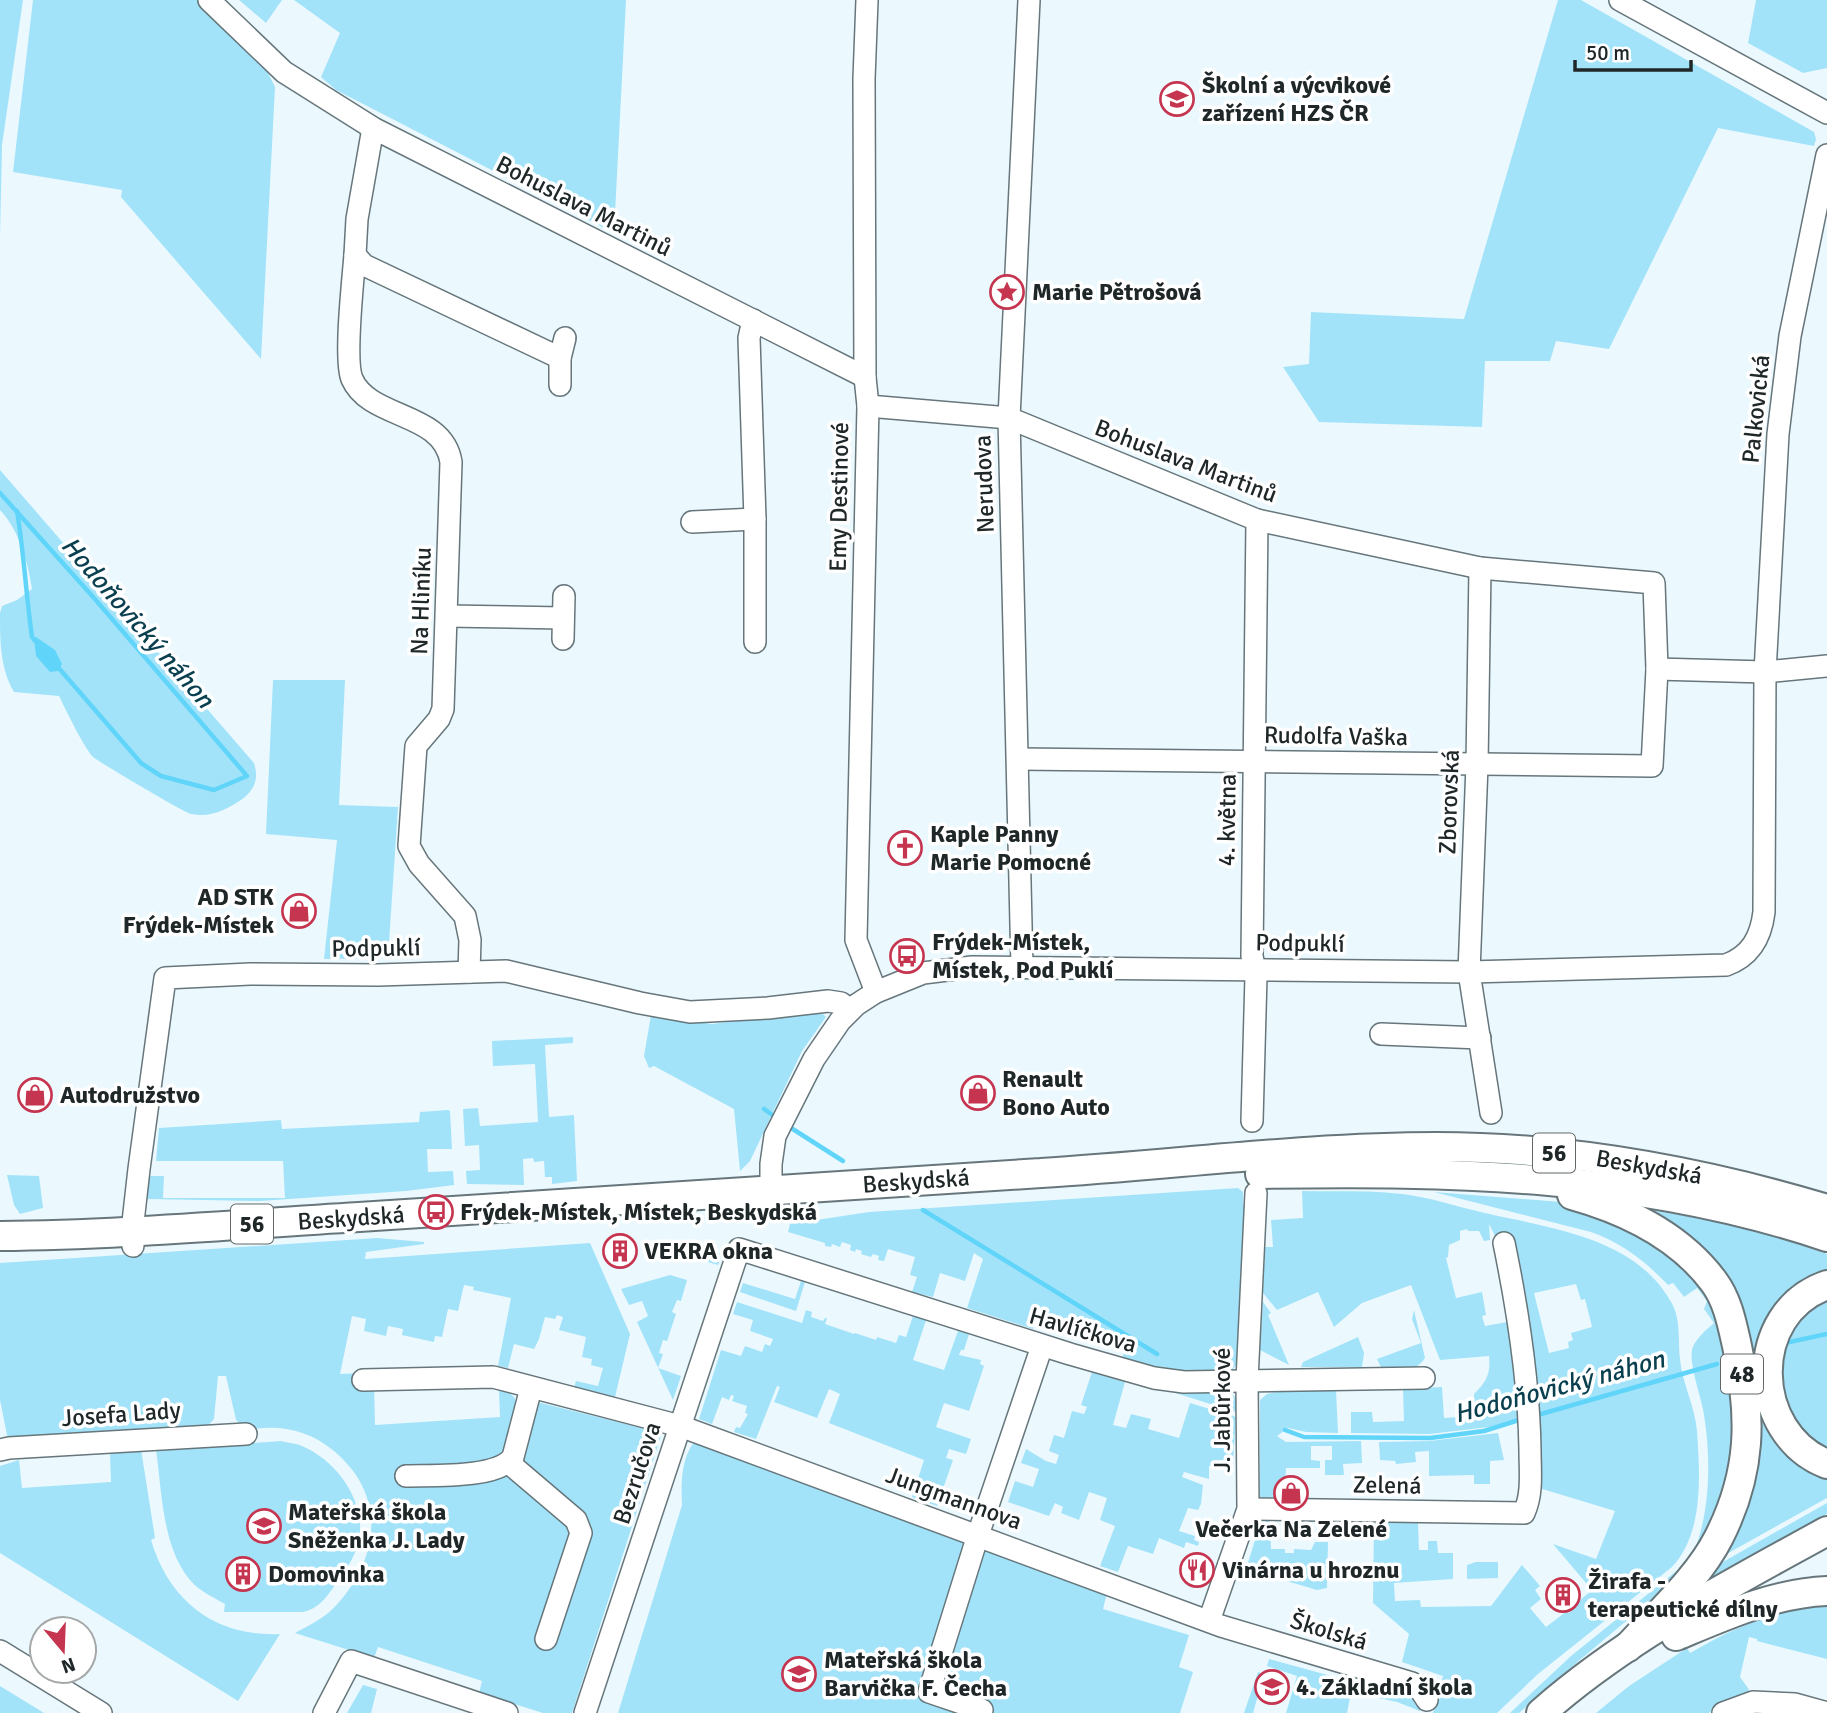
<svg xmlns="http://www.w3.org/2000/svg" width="1827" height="1713" font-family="Signika,sans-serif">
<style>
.green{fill:#a3e3f9;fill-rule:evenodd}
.water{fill:#60d5f9}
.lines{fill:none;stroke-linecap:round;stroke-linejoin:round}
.stream{stroke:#60d5f9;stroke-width:4.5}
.minor-casing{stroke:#66767b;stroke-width:24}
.major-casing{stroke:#66767b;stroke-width:32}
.minor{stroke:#fff;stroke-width:21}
.major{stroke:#fff;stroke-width:28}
.labels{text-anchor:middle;stroke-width:7;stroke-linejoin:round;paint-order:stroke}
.shield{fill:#fff;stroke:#636869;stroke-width:2}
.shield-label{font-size:23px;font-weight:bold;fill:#202729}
.poi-label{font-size:24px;font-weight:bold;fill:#202729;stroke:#fff;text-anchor:start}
.street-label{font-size:24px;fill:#202729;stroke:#fff}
.water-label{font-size:26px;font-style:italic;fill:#093f4e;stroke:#fff}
</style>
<rect width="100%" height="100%" fill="#ebf9ff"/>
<g class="green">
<polygon points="0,0 23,0 2,145 0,238"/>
<polygon points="33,0 197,0 262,61 275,87 261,359 121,197 122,190 13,172"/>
<polygon points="239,0 282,0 266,23"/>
<polygon points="294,0 626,0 614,233 336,90 321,77 340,33"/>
<polygon points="1558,0 1581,0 1814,132 1816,139 1814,146 1718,128 1609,349 1556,341 1550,361 1485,361 1482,427 1319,422 1283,367 1309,364 1311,312 1464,319"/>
<polygon points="1756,0 1827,0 1827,68 1803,73 1748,43"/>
<path d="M0 470 254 763C259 779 255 790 241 800 226 810 210 818 191 814 185 813 99 762 93 757 83 746 66 710 59 696L14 692C0 668 0 641 0 613L2 606 17 600 32 589C28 562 19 530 0 510Z"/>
<polygon points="273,680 345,680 339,805 398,807 388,958 324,959 337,840 266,834"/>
<polygon points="813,1011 820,1011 826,1017 802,1051 750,1161 740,1171 734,1109 654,1066 649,1068 644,1056 651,1015 712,1024"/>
<polygon points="573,1037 573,1043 545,1045 549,1117 574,1115 577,1181 552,1184 552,1177 545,1177 544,1161 534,1162 533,1158 523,1159 524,1185 467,1184 466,1171 480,1170 479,1145 465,1146 463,1109 478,1108 480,1126 538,1122 535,1064 493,1066 492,1041"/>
<polygon points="448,1110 450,1111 452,1149 427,1149 428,1172 453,1171 454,1185 406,1191 260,1201 147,1199 145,1197 145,1181 151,1176 164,1176 163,1198 285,1198 283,1161 156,1161 159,1128 281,1120 282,1129 419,1122 420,1112"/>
<polygon points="7,1175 39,1176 43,1208 20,1214 14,1205"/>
<polygon points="1238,1188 1243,1192 1243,1205 1249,1205 1241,1359 1232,1370 1223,1374 1162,1372 1121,1361 1126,1347 1119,1343 1037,1317 1033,1329 967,1308 983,1259 974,1253 965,1281 940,1273 933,1297 912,1292 917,1277 910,1275 915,1257 888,1249 884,1261 878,1260 879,1256 873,1254 871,1257 861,1254 862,1251 856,1249 855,1252 850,1250 851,1245 842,1242 840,1247 832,1244 831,1247 825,1246 825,1243 788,1232 790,1224 869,1212"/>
<path d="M1302 1191C1335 1192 1369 1190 1402 1194 1430 1197 1458 1207 1485 1213 1550 1228 1635 1237 1671 1302 1681 1318 1678 1340 1680 1359 1682 1383 1695 1406 1697 1431 1700 1475 1704 1533 1672 1567L1538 1674 1497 1713H1433L1443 1676 1402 1662 1409 1634 1373 1603 1374 1523H1418L1419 1550H1428V1541H1437L1438 1553H1453V1579L1394 1583 1395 1601 1420 1600 1421 1607 1491 1606 1522 1565 1540 1586 1535 1590 1541 1599 1530 1608 1546 1627 1567 1611 1569 1613 1573 1609 1572 1607 1592 1590 1553 1544 1596 1559 1615 1511 1539 1488 1531 1352 1507 1240H1497L1489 1224 1490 1240 1484 1241 1479 1231H1468L1467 1229 1460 1231V1240L1449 1245 1448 1257 1446 1258 1456 1298 1482 1292 1486 1315 1482 1316 1485 1326 1513 1321 1517 1353 1521 1418 1489 1427 1430 1434 1351 1433V1412H1372L1373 1422 1404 1421 1403 1389 1442 1387 1444 1418 1475 1416 1474 1394C1486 1382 1491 1374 1489 1356L1440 1360 1411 1285 1362 1303 1334 1327 1318 1292 1277 1310 1263 1293 1265 1247H1273L1271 1220 1303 1218ZM1576 1284 1581 1300 1585 1299 1592 1327 1571 1333 1573 1340 1568 1342 1569 1348 1549 1353 1534 1293Z"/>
<path d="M1434 1192 1561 1202 1577 1206 1621 1222 1683 1261 1715 1304 1737 1401 1734 1465 1701 1553 1695 1549C1711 1507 1711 1453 1703 1409 1700 1395 1689 1362 1692 1350 1694 1340 1708 1328 1714 1323L1704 1309 1707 1301 1697 1288 1684 1297 1673 1283 1668 1285C1645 1261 1622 1243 1591 1232Z"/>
<path d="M1641 1209C1705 1217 1766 1232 1827 1254V1276L1760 1369 1827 1472V1498L1714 1561 1727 1539 1745 1338Z"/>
<path d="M377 1238 424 1242V1244L366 1252 365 1259 590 1243 630 1334 615 1397 574 1388 576 1381 598 1386 603 1368 591 1365 592 1359 582 1357 586 1337 559 1330 563 1317 557 1315 555 1319 545 1317 539 1339 534 1349 514 1344 508 1368 498 1366 511 1298 473 1290 474 1287 464 1285 458 1311 448 1309 442 1337 435 1336 434 1342 402 1335 403 1329 388 1326 386 1336 364 1331 366 1319 352 1316 340 1374 363 1373 374 1383 375 1425 500 1417 499 1391H502L503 1387 514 1397 518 1406 537 1402 662 1433 572 1713H543L479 1693 482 1681 378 1647 374 1658 295 1633C306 1627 318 1621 327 1614 337 1606 345 1595 352 1585 382 1538 378 1488 334 1451 308 1430 281 1424 248 1430L236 1420 226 1376H218L214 1419 207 1427 10 1439 7 1435 0 1400V1263Z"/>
<polygon points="681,1242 722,1254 718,1265 677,1253"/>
<polygon points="670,1275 687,1280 681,1301 677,1300 672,1312 676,1314 667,1341 663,1340 659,1353 663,1354 658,1368 681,1376 673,1400 637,1322 648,1316 642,1301 629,1305 621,1289"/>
<polygon points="801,1281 805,1282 796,1311 740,1292 743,1283 795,1299"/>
<polygon points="1827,1295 1827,1455 1784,1412 1778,1358 1785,1331"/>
<polygon points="737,1302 802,1323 806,1310 812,1312 811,1317 823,1321 825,1318 827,1318 825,1324 854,1334 855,1333 876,1340 877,1337 896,1343 899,1335 906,1337 913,1316 926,1320 913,1360 944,1370 958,1331 969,1334 964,1350 961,1350 959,1355 981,1360 980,1364 984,1366 969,1411 944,1403 936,1427 971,1439 966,1454 949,1449 946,1458 953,1460 937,1506 912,1497 924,1460 829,1423 840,1394 829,1389 817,1418 774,1402 780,1387 777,1386 756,1439 734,1432 736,1427 740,1428 748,1414 745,1413 747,1406 732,1401 734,1396 731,1395 729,1400 722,1397 712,1424 699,1419 721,1350 741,1356 745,1346 762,1352 765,1344 770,1346 773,1339 750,1331 753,1320 733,1314"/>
<polygon points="1263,1302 1271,1313 1268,1315 1289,1365 1260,1350"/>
<path d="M1414 1310 1425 1358C1414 1374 1400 1370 1382 1369L1377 1359 1421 1343 1412 1319Z"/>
<polygon points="1358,1337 1364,1353 1362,1367 1301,1367 1303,1362"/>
<polygon points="1092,1372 1125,1382 1113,1425 1126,1428 1131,1414 1151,1419 1148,1429 1179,1438 1190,1403 1236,1417 1233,1463 1215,1461 1214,1466 1209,1466 1209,1479 1184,1472 1182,1477 1203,1485 1201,1504 1198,1510 1188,1508 1179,1531 1195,1536 1194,1540 1199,1542 1198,1546 1186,1542 1184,1548 1159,1538 1153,1554 1128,1546 1118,1572 1100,1566 1115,1526 1100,1520 1107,1498 1089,1492 1079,1520 1061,1513 1063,1507 1055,1503 1049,1516 1008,1502 1015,1481 1033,1487 1039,1469 1021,1463 1026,1449 1046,1461 1056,1464 1059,1455 1049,1451 1054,1435 1064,1438 1072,1411 1084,1414 1087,1407 1081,1405"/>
<polygon points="1137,1381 1228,1391 1237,1399 1236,1412"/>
<polygon points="1336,1390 1338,1433 1306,1432 1288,1428 1277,1436 1286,1442 1361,1441 1362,1463 1343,1464 1344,1475 1325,1475 1325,1460 1332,1460 1332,1446 1311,1446 1311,1460 1320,1461 1320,1468 1286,1468 1284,1497 1260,1497 1260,1400 1267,1394 1276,1392"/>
<polygon points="1498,1433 1504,1460 1490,1461 1490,1484 1474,1484 1474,1475 1429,1476 1429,1451 1415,1452 1416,1462 1396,1464 1395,1461 1380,1460 1379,1442 1429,1441"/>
<path d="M697 1439 1108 1589 1103 1609 1189 1635 1179 1667 1193 1672 1180 1713H618L682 1505C681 1484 681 1455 697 1439Z"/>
<path d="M281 1441C288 1443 296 1443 302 1446 335 1460 362 1496 360 1532 359 1552 346 1570 335 1585 326 1598 318 1609 303 1612H224L225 1604C213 1597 199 1591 190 1580 162 1547 162 1491 156 1450Z"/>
<path d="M141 1449 155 1538 151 1540C169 1601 215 1637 280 1634L238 1701 0 1553V1466L19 1460 22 1488 111 1482 110 1452Z"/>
<polygon points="1827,1503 1827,1514 1698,1587 1714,1567"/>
<polygon points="1261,1521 1270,1521 1271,1549 1285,1549 1285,1553 1294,1553 1294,1549 1311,1550 1315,1542 1328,1542 1327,1588 1317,1590 1246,1569"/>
<path d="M1692 1554 1696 1560C1639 1613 1577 1660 1519 1713H1510L1571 1656 1680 1568Z"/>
<polygon points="1476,1562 1498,1562 1498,1578 1467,1579 1467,1565"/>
<path d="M1827 1604V1659L1757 1641V1639L1749 1637 1740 1677 1748 1688 1750 1695 1717 1707 1709 1713H1596L1629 1686 1687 1648 1690 1653C1738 1625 1772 1612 1827 1604Z"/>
<polygon points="1269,1659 1353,1682 1347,1713 1286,1713 1297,1676 1267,1666"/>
<polygon points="1258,1672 1264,1674 1253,1713 1244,1713"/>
<polygon points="363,1685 377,1689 371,1713 347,1713"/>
<polygon points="0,1686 44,1713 0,1713"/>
<polygon points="1367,1686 1422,1700 1420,1711 1397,1702 1365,1695"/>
</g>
<polygon class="water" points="36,637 55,650 62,664 58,671 50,672 36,656 34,638"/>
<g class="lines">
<g class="stream">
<polyline points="0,493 94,598 247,776 214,790 161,776 141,763 57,666"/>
<path d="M17 511C24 553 26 595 32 637L35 641"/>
<polyline points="764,1109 778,1119"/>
<polyline points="788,1126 843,1161"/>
<polyline points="923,1210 1157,1354"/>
<polyline points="1785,1343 1827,1334"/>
<polyline points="1534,1416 1717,1364"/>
<polyline points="1285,1430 1304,1437 1430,1438 1484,1431 1522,1419"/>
</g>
<g class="minor-casing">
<g id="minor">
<polyline points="209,0 284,72 373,128 865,377"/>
<polyline points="867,0 864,79 865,377 868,406 856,940 876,992"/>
<polyline points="1620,0 1827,113"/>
<polyline points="373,128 357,219 355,255 364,265 560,358"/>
<path d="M355 255C353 280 344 360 352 379 370 420 443 411 451 462L443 709 439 719 416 746 409 846 419 864 465 916 470 940 469 972"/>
<polyline points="753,320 749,338 755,519 755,642"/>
<polyline points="560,385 560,358 565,338"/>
<polyline points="868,406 1009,418 1257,520 1480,568 1654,583 1657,669 1652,766 1018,759"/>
<polyline points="692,522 755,519"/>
<polyline points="1480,568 1477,765 1469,972 1491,1113"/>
<polyline points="447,616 563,618"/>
<polyline points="563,639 564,596"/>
<polyline points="1657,669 1765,672 1827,666"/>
<polyline points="1022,967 1009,418 1029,0"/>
<polyline points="1381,1034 1480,1038"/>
<polyline points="1252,1121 1256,976 1252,956 1257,520"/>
<path d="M771 1205V1164L775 1136 814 1059 840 1021 856 1005 876 992 923 973 972 967 1469 972 1726 965C1751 956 1761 937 1764 912L1765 672 1778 434 1790 336 1827 155"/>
<polyline points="133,1246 132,1231 139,1169 165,978 250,974 378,975 506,971 640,1003 690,1012 768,1008 828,1001 841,1003 850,1010"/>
<polyline points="363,1380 493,1377 680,1426 1221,1626 1412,1683 1420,1689 1427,1700"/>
<polyline points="0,1450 9,1448 246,1434"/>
<polyline points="509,1463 576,1520 581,1533 546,1639"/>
<path d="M406 1476C432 1475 497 1479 513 1457L531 1388"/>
<path d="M1248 1509 1524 1513C1533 1493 1530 1472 1530 1450 1529 1380 1518 1311 1504 1243"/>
<polyline points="1209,1621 1248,1509 1247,1380 1256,1193"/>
<polyline points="0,1651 101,1713"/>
<polyline points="324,1713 351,1661 507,1713"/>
<polyline points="585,1713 739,1249 1070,1354 1154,1378 1184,1382 1424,1378"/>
<polyline points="981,1713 982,1710 929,1692 978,1535 1042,1346"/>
<polyline points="1723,1713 1753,1702 1795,1704 1827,1713"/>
</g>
</g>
<g class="major-casing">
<g id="major">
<path d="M1260 1174C1454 1171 1641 1174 1827 1237"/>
<path d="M1572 1195C1626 1210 1680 1236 1714 1282 1728 1301 1732 1324 1737 1346 1752 1416 1752 1472 1719 1537 1699 1577 1658 1614 1628 1647"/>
<path d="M0 1236C120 1235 240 1224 359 1217 587 1203 814 1188 1041 1173 1172 1165 1305 1147 1437 1147 1569 1147 1700 1171 1827 1209"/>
<path d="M1827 1285C1746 1313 1750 1434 1827 1464"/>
<path d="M1676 1636C1724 1616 1774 1593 1827 1591"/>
<path d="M1541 1713C1626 1638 1729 1585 1827 1531"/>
</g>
</g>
<use href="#minor" class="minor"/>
<use href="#major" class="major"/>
</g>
<defs>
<g id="university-ring" transform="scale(1.75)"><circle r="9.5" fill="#fff" stroke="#c53550" stroke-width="1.5"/><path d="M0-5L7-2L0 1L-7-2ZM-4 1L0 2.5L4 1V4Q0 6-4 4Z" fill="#c53550"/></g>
<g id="sight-ring" transform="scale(1.75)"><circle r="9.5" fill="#fff" stroke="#c53550" stroke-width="1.5"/><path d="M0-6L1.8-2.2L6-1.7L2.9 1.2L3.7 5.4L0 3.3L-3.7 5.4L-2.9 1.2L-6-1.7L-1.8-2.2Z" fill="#c53550"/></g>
<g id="church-ring" transform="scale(1.75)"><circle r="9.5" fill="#fff" stroke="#c53550" stroke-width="1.5"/><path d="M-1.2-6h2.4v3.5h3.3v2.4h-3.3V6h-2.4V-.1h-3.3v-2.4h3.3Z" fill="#c53550"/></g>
<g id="shop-ring" transform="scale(1.75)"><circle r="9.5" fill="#fff" stroke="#c53550" stroke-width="1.5"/><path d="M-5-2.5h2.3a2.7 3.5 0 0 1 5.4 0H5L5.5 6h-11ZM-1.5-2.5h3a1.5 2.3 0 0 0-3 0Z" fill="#c53550"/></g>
<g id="bus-ring" transform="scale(1.75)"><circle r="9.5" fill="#fff" stroke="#c53550" stroke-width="1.5"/><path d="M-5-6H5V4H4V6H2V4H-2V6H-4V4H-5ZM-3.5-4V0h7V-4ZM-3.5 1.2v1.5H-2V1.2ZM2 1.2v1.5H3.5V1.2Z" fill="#c53550"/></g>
<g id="building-ring" transform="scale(1.75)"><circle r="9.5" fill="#fff" stroke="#c53550" stroke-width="1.5"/><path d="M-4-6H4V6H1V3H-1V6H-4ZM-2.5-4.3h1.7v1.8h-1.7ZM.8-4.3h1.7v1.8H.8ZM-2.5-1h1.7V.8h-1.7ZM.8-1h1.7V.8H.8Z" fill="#c53550"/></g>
<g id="school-ring" transform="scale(1.75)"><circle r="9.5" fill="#fff" stroke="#c53550" stroke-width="1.5"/><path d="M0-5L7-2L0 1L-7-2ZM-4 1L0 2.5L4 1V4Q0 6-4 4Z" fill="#c53550"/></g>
<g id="restaurant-ring" transform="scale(1.75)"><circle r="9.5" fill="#fff" stroke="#c53550" stroke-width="1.5"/><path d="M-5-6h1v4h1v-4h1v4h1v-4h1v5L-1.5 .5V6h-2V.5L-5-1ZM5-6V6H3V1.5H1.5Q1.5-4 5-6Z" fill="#c53550"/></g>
</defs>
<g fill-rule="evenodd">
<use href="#university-ring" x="1177" y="99"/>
<use href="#sight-ring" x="1007" y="292"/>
<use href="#church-ring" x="905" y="848"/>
<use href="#shop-ring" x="299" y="911"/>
<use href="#bus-ring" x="907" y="956"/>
<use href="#shop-ring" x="978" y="1093"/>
<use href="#shop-ring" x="35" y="1095"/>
<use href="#bus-ring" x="436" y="1212"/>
<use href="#building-ring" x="620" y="1251"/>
<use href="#shop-ring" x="1291" y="1493"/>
<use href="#school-ring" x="264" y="1526"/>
<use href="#restaurant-ring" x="1197" y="1570"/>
<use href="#building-ring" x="243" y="1574"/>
<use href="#building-ring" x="1563" y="1595"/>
<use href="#school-ring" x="799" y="1674"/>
<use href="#school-ring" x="1272" y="1687"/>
</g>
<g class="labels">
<g class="shield">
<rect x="1533" y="1133.5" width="42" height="39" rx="5"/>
<rect x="231" y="1204.5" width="42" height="39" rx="5"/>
<rect x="1721" y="1354.5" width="42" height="39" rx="5"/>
</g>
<g class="shield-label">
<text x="1554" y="1161">56</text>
<text x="252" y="1232">56</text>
<text x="1742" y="1382">48</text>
</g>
<g class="poi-label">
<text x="1202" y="93">Školní a výcvikové<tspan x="1202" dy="28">zařízení HZS ČR</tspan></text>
<text x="1032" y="300">Marie Pětrošová</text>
<text x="930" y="842">Kaple Panny<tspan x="930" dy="28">Marie Pomocné</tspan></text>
<text x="274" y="905" text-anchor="end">AD STK<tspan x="274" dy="28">Frýdek-Místek</tspan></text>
<text x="932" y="950">Frýdek-Místek,<tspan x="932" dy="28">Místek, Pod Puklí</tspan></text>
<text x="1002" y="1087">Renault<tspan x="1002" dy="28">Bono Auto</tspan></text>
<text x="60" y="1103">Autodružstvo</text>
<text x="460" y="1220">Frýdek-Místek, Místek, Beskydská</text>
<text x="644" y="1259">VEKRA okna</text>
<text x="288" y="1520">Mateřská škola<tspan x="288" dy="28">Sněženka J. Lady</tspan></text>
<text x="1291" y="1537" text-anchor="middle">Večerka Na Zelené</text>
<text x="1222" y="1578">Vinárna u hroznu</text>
<text x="268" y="1582">Domovinka</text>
<text x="1588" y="1589">Žirafa -<tspan x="1588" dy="28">terapeutické dílny</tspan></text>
<text x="824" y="1668">Mateřská škola<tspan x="824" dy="28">Barvička F. Čecha</tspan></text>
<text x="1296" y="1695">4. Základní škola</text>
</g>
<g class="street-label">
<text transform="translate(584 206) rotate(27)" y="8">Bohuslava Martinů</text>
<text transform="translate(1756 409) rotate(-84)" y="8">Palkovická</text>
<text transform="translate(1186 461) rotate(21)" y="8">Bohuslava Martinů</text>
<text transform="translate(984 484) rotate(-92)" y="8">Nerudova</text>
<text transform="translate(839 497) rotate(-89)" y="8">Emy Destinové</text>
<text transform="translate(421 601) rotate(-88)" y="8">Na Hliníku</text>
<text transform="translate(1336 736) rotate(1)" y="8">Rudolfa Vaška</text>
<text transform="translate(1449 802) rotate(-88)" y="8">Zborovská</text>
<text transform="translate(1227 820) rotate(-89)" y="8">4. května</text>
<text transform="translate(1300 943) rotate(1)" y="8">Podpuklí</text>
<text transform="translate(376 948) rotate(-1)" y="8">Podpuklí</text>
<text transform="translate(1649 1167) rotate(10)" y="8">Beskydská</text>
<text transform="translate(916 1181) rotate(-4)" y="8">Beskydská</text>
<text transform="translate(351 1218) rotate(-4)" y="8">Beskydská</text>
<text transform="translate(1083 1330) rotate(16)" y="8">Havlíčkova</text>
<text transform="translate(1222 1410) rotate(-90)" y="8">J. Jabůrkové</text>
<text transform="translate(121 1414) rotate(-4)" y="8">Josefa Lady</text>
<text transform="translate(637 1473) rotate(-72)" y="8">Bezručova</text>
<text transform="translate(1387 1485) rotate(1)" y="8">Zelená</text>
<text transform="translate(954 1498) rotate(20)" y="8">Jungmannova</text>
<text transform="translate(1329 1631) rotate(17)" y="8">Školská</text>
</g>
<g class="water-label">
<text transform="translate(138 622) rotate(49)" y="9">Hodoňovický náhon</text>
<text transform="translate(1559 1386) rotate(-15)" y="9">Hodoňovický náhon</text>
</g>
</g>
<g transform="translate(63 1650) rotate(161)"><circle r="33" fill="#ffffff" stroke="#a6a9a9" stroke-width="2"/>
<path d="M0-5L12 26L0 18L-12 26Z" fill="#c53550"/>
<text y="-10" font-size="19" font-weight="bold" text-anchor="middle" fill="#202729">N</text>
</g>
<path d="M1575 60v10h116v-10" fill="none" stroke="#202729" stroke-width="3.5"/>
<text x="1586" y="60" font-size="21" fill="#202729" stroke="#ffffff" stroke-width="5" paint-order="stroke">50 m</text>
</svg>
